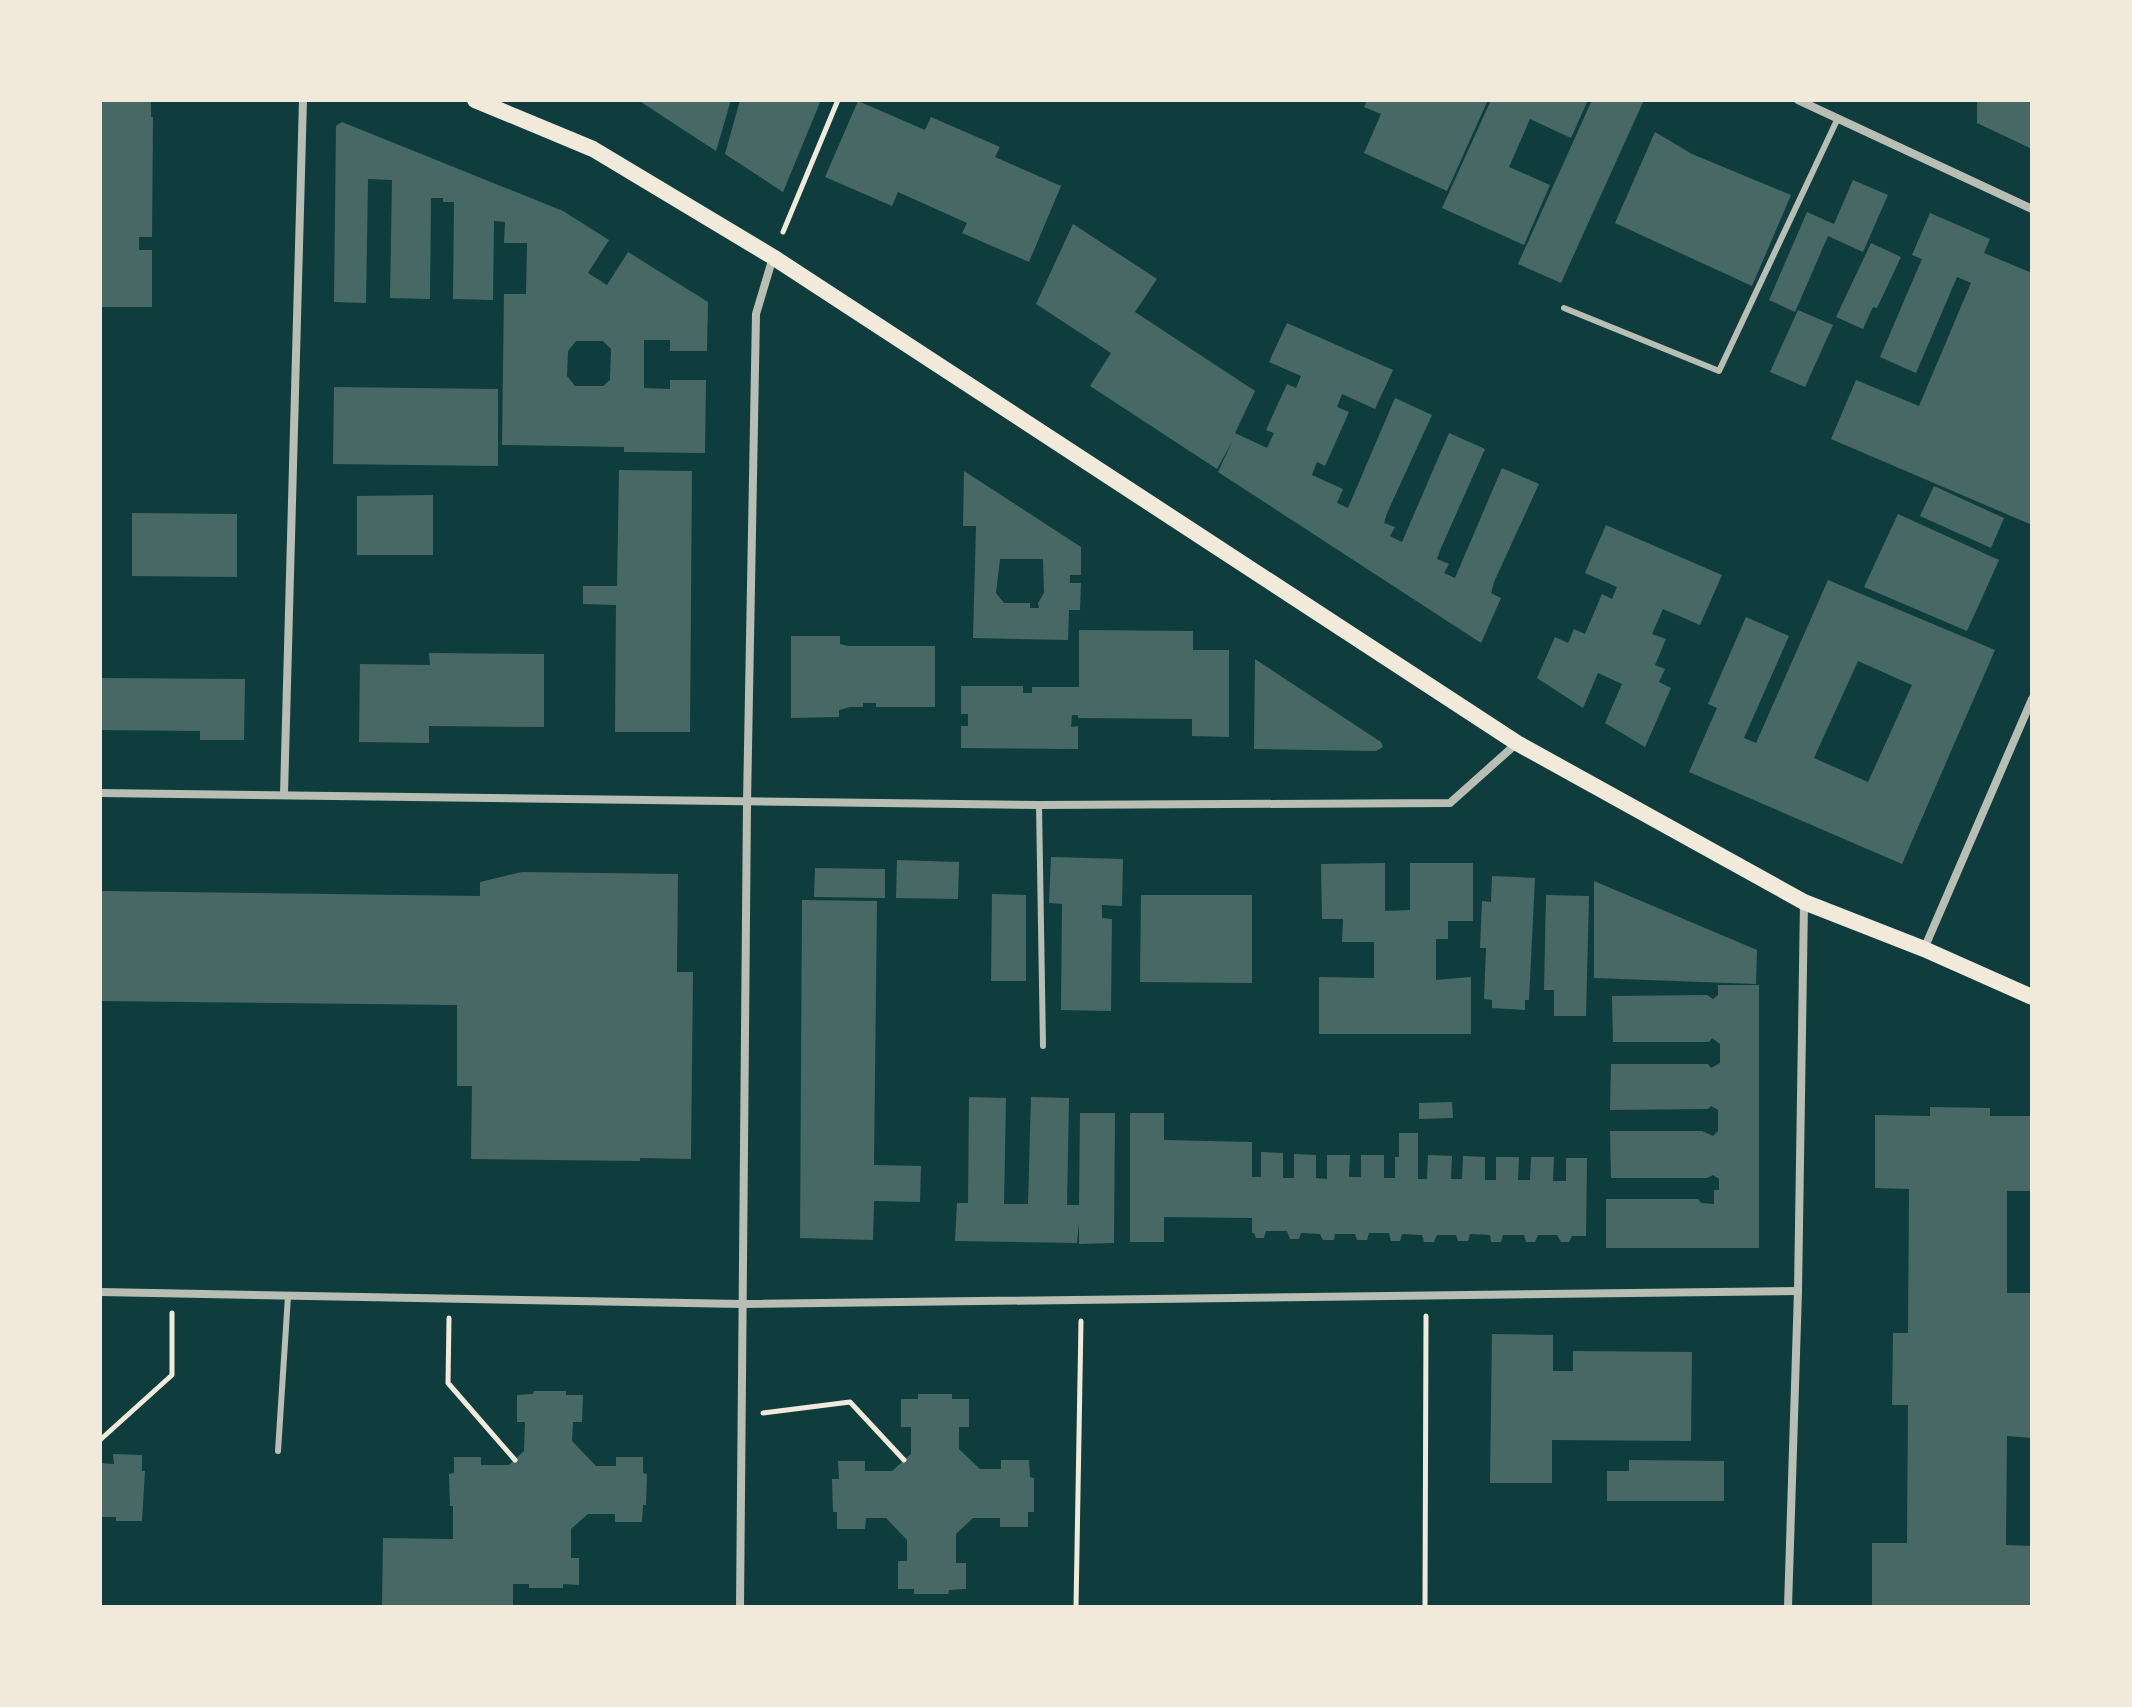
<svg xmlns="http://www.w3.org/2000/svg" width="2132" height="1707" font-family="Georgia,serif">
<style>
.building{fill:#486865;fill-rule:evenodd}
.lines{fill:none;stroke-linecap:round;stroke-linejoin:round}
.path{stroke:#f1e9da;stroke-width:5}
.service{stroke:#b8beb3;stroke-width:6}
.minor{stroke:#b8beb3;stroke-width:8}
.secondary{stroke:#f1e9da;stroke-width:16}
</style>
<rect width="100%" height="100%" fill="#0f3d3e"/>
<g class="building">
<polygon points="100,100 151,100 151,117 153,117 152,237 139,237 139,250 152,250 152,307 100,307"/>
<polygon points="638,100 731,100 716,151 673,123"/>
<polygon points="740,100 821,100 783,192 725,154"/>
<polygon points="1367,100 1488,100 1447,191 1364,153 1381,114 1364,107"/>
<polygon points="1491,100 1588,100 1571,138 1530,119 1509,167 1550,185 1524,245 1442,208"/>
<polygon points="1592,100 1644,100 1561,283 1518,264"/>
<polygon points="1977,100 2032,100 2032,149 1977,123"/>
<polygon points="858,101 925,130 931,117 1000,147 995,157 1061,186 1029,262 962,233 967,223 898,192 892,206 825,177"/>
<path d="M342 122 563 211 609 240 588 273 607 285 628 252 708 302 707 351H670V340H644V388L670 389V380H706L705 453 624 452V447L502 445 504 294H526L527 243H504L505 222 494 221 493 300 453 299 454 202H443V198H431L430 299 390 298 392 180 368 179 366 303 334 302 336 126ZM576 341H603L611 349 610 380 603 386H575L567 376 568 351Z"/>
<polygon points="1655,132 1692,154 1791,195 1752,286 1615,223"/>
<polygon points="1853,180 1888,195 1863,252 1828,236 1795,312 1769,300 1807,212 1834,224"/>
<polygon points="1930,213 1990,239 1984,253 2032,273 2032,525 1831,439 1856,380 1919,406 1971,283 1957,277 1916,373 1880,357 1922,259 1912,255"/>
<polygon points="1073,224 1157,279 1135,312 1255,391 1235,433 1267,448 1274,433 1266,430 1287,384 1296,388 1301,376 1269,362 1287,323 1393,370 1375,409 1342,394 1337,407 1349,412 1325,466 1317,462 1312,475 1343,489 1337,503 1348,508 1395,398 1432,415 1387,513 1384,523 1395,527 1390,536 1402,542 1449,433 1485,449 1441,548 1437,559 1449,564 1444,573 1455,578 1502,468 1539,484 1494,582 1491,593 1501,598 1481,643 1218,472 1233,440 1217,469 1090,386 1111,353 1036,304"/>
<polygon points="1871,243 1901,257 1877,308 1873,307 1863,329 1836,317"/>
<polygon points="1798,310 1833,325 1805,387 1770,372"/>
<polygon points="334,387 498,389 498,466 333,464"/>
<polygon points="619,470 692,471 690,732 615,732 616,605 583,604 583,586 617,586"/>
<path d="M964 471 1081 547V575H1070V583H1081L1080 610H1069L1068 640 973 638 976 526H963ZM1000 559H1043L1044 593 1038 603 1039 608H1030V603H1004L996 593Z"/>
<polygon points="1934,486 2004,518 1991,548 1920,516"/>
<polygon points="433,495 433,555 357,555 357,496"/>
<polygon points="132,513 237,514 237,577 132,576"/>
<polygon points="1898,514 1999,560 1967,631 1864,587"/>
<polygon points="1606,525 1722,575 1700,625 1663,609 1652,634 1666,639 1655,665 1665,669 1659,682 1671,688 1645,747 1605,723 1622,684 1598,673 1583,708 1537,678 1555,637 1568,643 1574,629 1585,634 1602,594 1612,599 1617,587 1585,573"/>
<path d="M1828 580 1995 650 1902 864 1689 772 1717 708 1708 704 1746 617 1789 636 1744 738 1756 743ZM1858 661 1912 685 1868 782 1814 758Z"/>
<polygon points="1079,630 1193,631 1193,650 1229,650 1229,737 1192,736 1192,719 1078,718 1078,715 1072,715 1071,727 1078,726 1078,749 961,748 961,726 968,726 968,714 961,714 961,686 1023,686 1023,693 1032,693 1032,687 1079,687"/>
<polygon points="791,636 840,636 840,644 848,646 935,646 935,707 876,707 876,703 863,703 863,707 850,707 839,710 839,717 791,718"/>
<polygon points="429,653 544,654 544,727 429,726 429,743 359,742 360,664 430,665"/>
<polygon points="1255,659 1381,742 1383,747 1376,751 1254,749"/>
<polygon points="100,678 245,679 244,740 200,740 200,731 100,730"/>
<polygon points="1051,857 1123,859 1122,906 1102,905 1102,918 1112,919 1111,1011 1061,1010 1062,904 1049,903"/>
<polygon points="897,860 959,862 958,899 896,898"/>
<polygon points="1385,863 1385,911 1410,910 1410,863 1473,863 1473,921 1448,921 1448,939 1436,939 1436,980 1471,977 1471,1034 1319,1034 1319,977 1374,978 1374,942 1342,942 1343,919 1322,919 1321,864"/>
<polygon points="815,868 885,869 885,898 814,897"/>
<polygon points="522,872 678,874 677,972 693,972 691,1159 640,1158 640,1161 471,1159 472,1086 457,1086 457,1005 100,1001 100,891 480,896 480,882"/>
<polygon points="1492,876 1535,878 1529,1000 1525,1000 1525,1010 1492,1008 1492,1000 1484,999 1486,948 1480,948 1482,901 1491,902"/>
<polygon points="1594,881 1757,950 1756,984 1594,978"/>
<polygon points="992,894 1026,895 1026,981 991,981"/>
<polygon points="1141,895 1252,895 1252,983 1140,982"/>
<polygon points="1546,895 1589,896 1586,1016 1554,1016 1554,990 1544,990"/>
<polygon points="802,900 877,901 874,1165 921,1166 920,1202 874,1201 873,1240 800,1238"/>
<polygon points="1718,985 1759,985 1759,1248 1606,1248 1606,1199 1698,1199 1701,1203 1714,1204 1714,1190 1719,1190 1719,1179 1713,1175 1707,1178 1611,1178 1610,1131 1702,1131 1713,1136 1718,1131 1718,1110 1711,1106 1708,1109 1610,1110 1611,1064 1708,1064 1711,1068 1720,1063 1720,1044 1712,1038 1709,1042 1613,1042 1612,996 1707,995 1713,999 1718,995"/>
<polygon points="969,1097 1006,1098 1004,1204 1028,1204 1031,1097 1069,1098 1067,1205 1079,1205 1080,1113 1115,1113 1114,1243 1079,1244 1079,1222 1077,1243 955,1241 957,1203 968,1203"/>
<polygon points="1452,1102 1453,1118 1419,1119 1419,1103"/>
<polygon points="1930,1107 1990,1108 1990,1116 2032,1116 2032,1191 2007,1191 2007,1293 2032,1293 2032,1438 2007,1436 2006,1545 2032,1546 2032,1607 1872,1607 1872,1543 1907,1543 1908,1405 1892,1405 1893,1333 1908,1333 1909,1189 1875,1188 1875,1115 1930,1116"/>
<polygon points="1130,1113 1164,1113 1164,1140 1252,1142 1252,1177 1261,1177 1261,1152 1283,1153 1283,1178 1294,1178 1294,1154 1316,1155 1316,1178 1327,1179 1327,1155 1350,1155 1349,1177 1361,1177 1361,1155 1384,1155 1384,1178 1395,1178 1395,1157 1399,1157 1399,1133 1418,1133 1418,1179 1427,1179 1428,1155 1452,1156 1451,1179 1462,1179 1463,1156 1485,1157 1485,1180 1496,1180 1496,1157 1519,1157 1518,1180 1530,1180 1531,1157 1554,1157 1553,1181 1566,1181 1566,1158 1587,1158 1586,1236 1572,1236 1569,1242 1561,1242 1557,1235 1538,1235 1535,1242 1526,1242 1524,1235 1503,1235 1501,1242 1491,1242 1490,1235 1470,1234 1468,1241 1458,1241 1456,1235 1437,1235 1434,1242 1424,1242 1422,1235 1402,1234 1400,1241 1391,1241 1389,1233 1369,1233 1367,1240 1357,1240 1355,1234 1335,1234 1334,1240 1323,1240 1320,1234 1301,1233 1299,1239 1290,1239 1287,1231 1266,1231 1264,1238 1256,1238 1254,1233 1252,1233 1252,1218 1164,1217 1164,1242 1130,1242"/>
<polygon points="1492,1334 1553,1335 1553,1371 1573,1371 1573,1351 1692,1352 1691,1441 1552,1440 1552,1483 1490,1483"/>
<polygon points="534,1391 566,1391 566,1395 583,1395 582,1422 573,1422 572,1441 596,1466 616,1466 616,1457 643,1457 643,1473 647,1474 646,1505 643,1505 642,1522 615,1522 615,1514 588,1514 571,1529 571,1558 579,1558 579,1585 563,1584 563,1588 529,1588 529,1584 513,1584 513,1607 382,1607 383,1538 453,1539 453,1506 450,1506 449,1474 454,1473 454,1457 481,1457 481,1465 509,1465 524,1451 525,1422 517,1422 517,1395 533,1394"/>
<polygon points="918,1394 952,1394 952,1399 969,1399 969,1427 959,1427 959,1449 980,1469 1001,1469 1001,1460 1029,1460 1030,1477 1034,1478 1034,1512 1028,1512 1028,1527 1000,1527 1000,1518 973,1518 956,1534 956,1563 966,1563 966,1589 949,1590 948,1594 914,1594 914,1589 898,1589 898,1561 907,1561 907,1540 886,1518 866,1518 865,1529 837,1529 837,1512 833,1512 832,1479 839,1479 838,1461 865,1461 865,1471 892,1471 911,1454 911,1427 901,1427 901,1399 918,1399"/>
<polygon points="113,1454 142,1455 142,1471 145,1471 142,1521 116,1521 116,1517 100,1517 100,1463 114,1464"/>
<polygon points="1629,1460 1724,1461 1724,1501 1607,1501 1607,1471 1629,1471"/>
</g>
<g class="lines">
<g class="path">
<polyline points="783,232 838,100"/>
<polyline points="449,1318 448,1383 515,1460"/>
<polyline points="763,1413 850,1402 904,1460"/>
<polyline points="100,1440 172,1375 172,1313"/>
<polyline points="1076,1607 1081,1321"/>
<polyline points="1425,1607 1426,1316"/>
</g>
<g class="service">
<polyline points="1564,308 1719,371 1838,118"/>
<polyline points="1039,805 1043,1046"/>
<polyline points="278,1451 288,1296"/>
</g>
<g class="minor">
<polyline points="1798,100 2032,209"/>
<polyline points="100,793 1039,805 1450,803 1516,744"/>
<polyline points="284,794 303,100"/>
<polyline points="1924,949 2032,699"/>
<polyline points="100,1292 742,1304 1798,1291"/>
<polyline points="740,1607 747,803 756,314 773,257"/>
<polyline points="1788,1607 1798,1291 1804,902"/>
</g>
<polyline class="secondary" points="475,100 593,149 773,257 1517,743 1804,902 1924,949 2032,997"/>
</g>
<rect width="2132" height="1707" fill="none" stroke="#f1e9da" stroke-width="204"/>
</svg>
